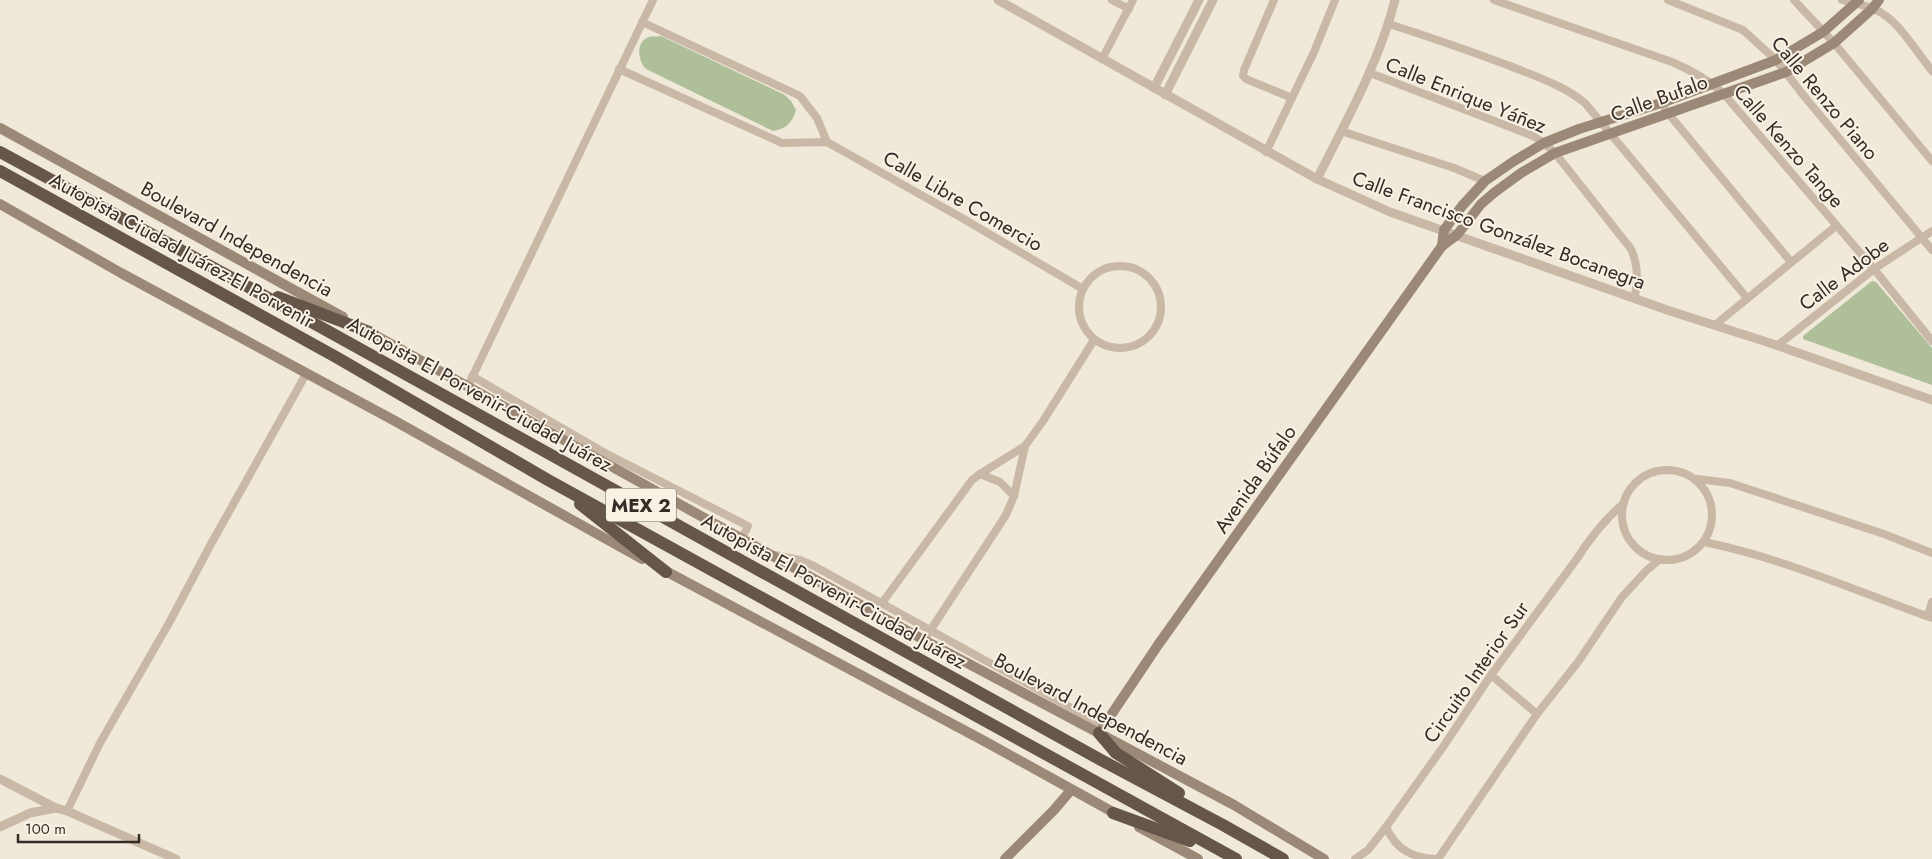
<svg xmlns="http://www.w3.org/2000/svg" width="1932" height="859" font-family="Jost,sans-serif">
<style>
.green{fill:#aebf99}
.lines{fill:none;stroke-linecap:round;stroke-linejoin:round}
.minor{stroke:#c8b8a5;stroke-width:8}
.tertiary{stroke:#c8b8a5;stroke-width:9}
.secondary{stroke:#9b8876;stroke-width:10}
.trunk{stroke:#66564a;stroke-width:12}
.labels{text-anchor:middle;stroke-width:4;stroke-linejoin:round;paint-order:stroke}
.shield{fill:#f8f1e4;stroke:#6f675f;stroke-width:1}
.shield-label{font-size:19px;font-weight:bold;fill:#342c26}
.street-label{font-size:20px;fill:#342c26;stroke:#f8f1e4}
</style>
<rect width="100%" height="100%" fill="#f0e8d8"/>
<g class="green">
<path d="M661 36 785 95 791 101 796 110C792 123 786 129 773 131L646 69C638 61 635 42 649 37 652 36 658 37 661 36Z"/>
<polygon points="1872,281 1876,282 1932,348 1932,385 1803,339 1803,336"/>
</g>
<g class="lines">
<g class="minor">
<polyline points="1112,0 1129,9"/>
<polyline points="1274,0 1244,70 1243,76 1246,79 1292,98"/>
<path d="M1494 0 1672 62C1691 70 1707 79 1723 93L1874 269 1932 341"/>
<polyline points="1668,0 1743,30 1776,60 1804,96 1932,250"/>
<polyline points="1794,0 1834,43 1932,161"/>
<path d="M1842 0C1856 4 1872 6 1883 14 1900 24 1919 55 1932 71"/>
<polyline points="642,22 800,96 817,118 827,142"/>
<path d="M1389 24C1430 37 1470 51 1510 66 1537 77 1563 85 1585 103L1747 298"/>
<polyline points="1102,59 1133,0"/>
<polyline points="619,69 782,143 827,142 962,218 1083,289"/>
<path d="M1370 73 1533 136 1544 143 1555 153 1631 249C1639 267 1637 278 1635 298"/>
<polyline points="1661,103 1668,113 1791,262"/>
<polyline points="1341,131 1454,168 1485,181"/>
<polyline points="1266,152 1314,52 1335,0"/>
<circle cx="1120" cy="307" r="41"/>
<polyline points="1715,325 1836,226"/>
<polyline points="1778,345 1874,269 1932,231"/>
<polyline points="472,376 605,453 748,526 742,538"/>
<polyline points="468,386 653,0"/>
<circle cx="1667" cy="515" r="45"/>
<polyline points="980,474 1000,482 1014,496"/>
<polyline points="1697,479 1730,483 1884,534 1932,553"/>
<path d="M1704 542C1783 558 1856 591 1932 618"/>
<polyline points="775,555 800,560 814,566 1104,726"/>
<polyline points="882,603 972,480 980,474 1025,446 1043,421 1094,340"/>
<polyline points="1928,616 1932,602"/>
<polyline points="924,640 1006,515 1014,496 1025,446"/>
<polyline points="1491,675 1537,714"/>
<polyline points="67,811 100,743 169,623 211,544 306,374"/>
<path d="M1386 827C1397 851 1413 858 1438 859"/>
<path d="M1355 859 1368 850 1386 827 1443 747 1491 675 1576 560C1590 538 1604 520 1624 503"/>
<polyline points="1438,859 1537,714 1578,662 1622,597 1646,571 1660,559"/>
</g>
<g class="tertiary">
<polyline points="998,0 1317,179 1390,212 1670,311 1770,343 1932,400"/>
<polyline points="1154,88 1199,0"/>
<polyline points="1165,95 1213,0"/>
<path d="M1317 179C1346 121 1379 63 1395 0"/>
<polyline points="0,779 56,808 67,811 176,859"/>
<polyline points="0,827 30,813 56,808"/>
</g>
<g class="secondary">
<polyline points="0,128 343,317"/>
<polyline points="0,204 121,273 395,421 642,559"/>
<polyline points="1442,246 1444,230 1462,206 1485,181 1514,161 1544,143 1579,129 1661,103 1776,60 1823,32 1859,0"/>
<polyline points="366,330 924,640 1234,805 1324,859"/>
<polyline points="660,568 986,742 1120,816"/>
<polyline points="1099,733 1158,645 1442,246 1457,235 1481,204 1495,192 1521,173 1555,153 1786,72 1834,43 1872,9 1879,0"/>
<polyline points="1139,827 1198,859"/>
<polyline points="1005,859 1054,810 1071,790"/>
</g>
<g class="trunk">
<polyline points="0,152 234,279 1101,760 1223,825 1283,859"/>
<polyline points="0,171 336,357 548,480 1236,859"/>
<polyline points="278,297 372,333"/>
<polyline points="580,504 666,572"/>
<polyline points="1099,733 1116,753 1179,793"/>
<polyline points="1113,813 1190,841"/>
</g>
</g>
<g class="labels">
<rect class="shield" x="606" y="488.5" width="70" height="33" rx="4"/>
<g class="shield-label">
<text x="641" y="512">MEX 2</text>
</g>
<g class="street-label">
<text transform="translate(1466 95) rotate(22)" y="7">Calle Enrique Yáñez</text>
<text transform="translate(1659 98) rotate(-20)" y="7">Calle Bufalo</text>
<text transform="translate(1825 98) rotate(50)" y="7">Calle Renzo Piano</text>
<text transform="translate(1789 146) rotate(49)" y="7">Calle Kenzo Tange</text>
<text transform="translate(963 201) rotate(30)" y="7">Calle Libre Comercio</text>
<text transform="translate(1499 230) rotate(20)" y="7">Calle Francisco González Bocanegra</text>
<text transform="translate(237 239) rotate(29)" y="7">Boulevard Independencia</text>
<text transform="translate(182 250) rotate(29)" y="7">Autopista Ciudad Juárez-El Porvenir</text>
<text transform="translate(1844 274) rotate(-37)" y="7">Calle Adobe</text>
<text transform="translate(480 394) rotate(29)" y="7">Autopista El Porvenir-Ciudad Juárez</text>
<text transform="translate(1255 479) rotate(-55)" y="7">Avenida Búfalo</text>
<text transform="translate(834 591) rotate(29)" y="7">Autopista El Porvenir-Ciudad Juárez</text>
<text transform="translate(1476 672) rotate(-55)" y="7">Circuito Interior Sur</text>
<text transform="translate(1091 709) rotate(28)" y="7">Boulevard Independencia</text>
</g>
</g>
<path d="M18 834v8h121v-8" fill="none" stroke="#342c26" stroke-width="2.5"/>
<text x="25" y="834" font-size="15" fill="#342c26" stroke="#f8f1e4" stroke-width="4" paint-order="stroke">100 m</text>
</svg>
